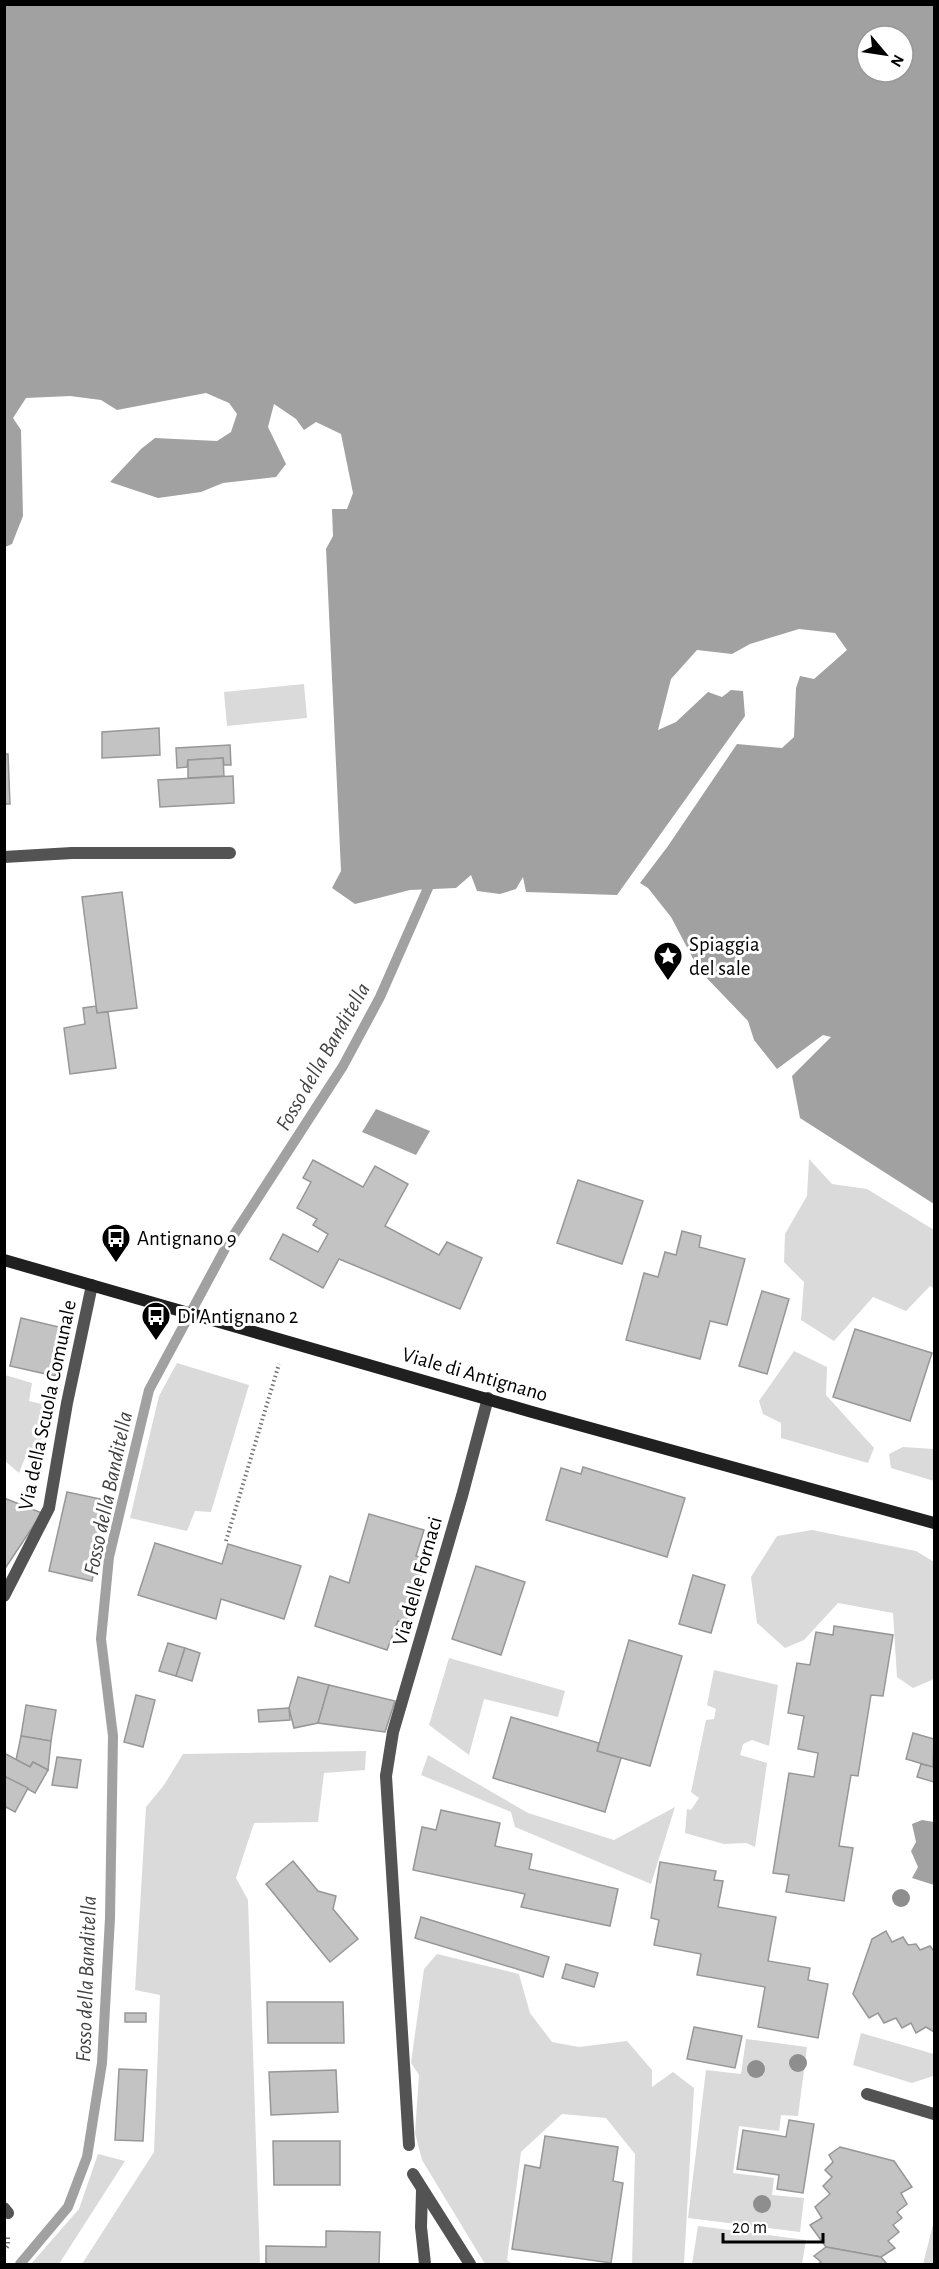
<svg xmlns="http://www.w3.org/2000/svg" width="939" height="2269" font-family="'Alegreya Sans',sans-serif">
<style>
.green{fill:#dadada}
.water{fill:#a1a1a1;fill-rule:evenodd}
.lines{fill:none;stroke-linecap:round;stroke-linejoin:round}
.stream{stroke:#a1a1a1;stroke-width:10}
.building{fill:#c3c3c3;stroke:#979797;stroke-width:1.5}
.path{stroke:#757575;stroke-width:4;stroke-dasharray:1.5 3;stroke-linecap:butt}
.service{stroke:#535353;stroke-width:12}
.minor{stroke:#535353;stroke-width:12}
.secondary{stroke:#202020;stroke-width:12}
.tree{fill:#8e8e8e}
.labels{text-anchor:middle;stroke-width:6;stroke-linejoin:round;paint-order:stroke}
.poi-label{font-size:21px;fill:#000;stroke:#fff;text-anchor:start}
.street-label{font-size:21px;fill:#000;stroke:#fff}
.water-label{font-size:22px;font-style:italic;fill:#424242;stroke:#fff}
</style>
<rect width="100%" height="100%" fill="#fff"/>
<g class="green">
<polygon points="304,684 307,718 227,726 224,692"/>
<polygon points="809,1159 832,1184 867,1189 934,1230 934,1288 930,1286 906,1311 873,1297 834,1341 801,1320 804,1282 784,1262 785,1234 807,1196"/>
<polygon points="794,1351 827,1367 826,1395 874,1448 868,1463 781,1438 781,1423 763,1414 759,1401"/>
<polygon points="177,1363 249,1385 211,1512 195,1511 187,1531 130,1518 159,1396"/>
<polygon points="5,1375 32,1383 29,1401 50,1406 35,1460 25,1458 19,1473 5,1461"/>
<polygon points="903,1447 934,1449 934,1481 891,1468 889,1454"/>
<polygon points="812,1530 916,1551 934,1562 934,1677 932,1680 913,1688 897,1677 893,1613 838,1603 804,1640 785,1648 757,1623 751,1577 777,1536"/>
<polygon points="449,1658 565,1691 558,1717 484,1699 469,1755 429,1725"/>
<polygon points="714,1670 778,1685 769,1746 752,1740 743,1744 740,1755 767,1763 755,1847 746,1843 724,1844 685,1833 687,1809 691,1810 699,1798 691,1792 706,1720 714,1719 716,1709 707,1705"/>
<polygon points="366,1751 365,1770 324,1773 318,1822 254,1823 236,1878 248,1900 260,2264 82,2264 154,2152 160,1995 135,1990 146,1807 164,1785 183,1754"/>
<polygon points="428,1755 528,1813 614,1840 675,1807 651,1884 515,1827 511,1812 421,1775"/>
<polygon points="437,1954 519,1974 530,2013 552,2042 579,2047 627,2041 652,2070 652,2087 673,2072 694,2088 684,2264 632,2264 635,2154 606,2118 562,2114 521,2152 507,2260 512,2264 485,2264 422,2160 415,2133 419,2075 411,2063 424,1969"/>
<polygon points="861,2033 934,2054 933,2076 912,2083 853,2065"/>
<polygon points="746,2039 807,2047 798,2116 781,2115 779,2131 739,2126 733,2173 774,2178 772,2195 804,2198 800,2232 688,2218 706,2070 741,2074"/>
<polygon points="98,2154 125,2161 59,2264 31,2264 79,2209"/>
<polygon points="934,2221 934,2264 923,2264"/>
<polygon points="698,2226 806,2240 802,2264 692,2264"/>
</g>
<g class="water">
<path d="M5 4 934 5V1204L800 1118 792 1076 831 1037 823 1035 777 1069 754 1040 748 1021 699 970 671 917 648 888 640 883 668 846 737 744 782 748 794 737 796 688 800 676 814 679 847 650 835 633 799 629 750 644 732 654 697 650 671 679 658 730 676 722 708 692 722 697 731 690 743 691 745 716 617 895 526 892 523 877 516 889 500 894 477 891 471 875 456 888 410 890 355 904 332 888 341 871 326 549 333 536 332 509H347L353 493 341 434 316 422 304 430 296 419 274 404 268 427 286 464 276 477 223 483 201 492 158 498 110 482 141 449 155 438 217 441 231 432 237 414 229 403 206 393 117 410 101 400 70 396 26 398 13 418 21 430 23 516 12 544 5 547ZM867 36H903V72H867Z"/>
<polygon points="376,1109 430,1131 416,1155 362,1132"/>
<polygon points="922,1820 934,1822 934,1885 912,1878 918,1867 911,1851 916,1842 912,1824"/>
</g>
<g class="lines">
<polyline class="stream" points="20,2264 68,2207 87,2157 102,2063 110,1918 113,1736 101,1639 109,1557 149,1390 226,1247 343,1066 380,997 428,888"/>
</g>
<g class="building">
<polygon points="159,728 160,755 102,758 102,732"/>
<polygon points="230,745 231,765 224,765 223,758 188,760 187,767 177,768 176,748"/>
<polygon points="4,754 8,754 10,804 4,804"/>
<polygon points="223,758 224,776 188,778 188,760"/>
<polygon points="233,776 234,803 160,807 158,780"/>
<polygon points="122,892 137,1008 97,1013 82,897"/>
<polygon points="96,1006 97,1013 108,1012 116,1068 70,1074 64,1028 85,1024 83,1008"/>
<polygon points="313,1160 363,1187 375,1166 408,1184 385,1226 439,1255 447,1242 482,1258 460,1309 339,1259 323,1288 270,1259 283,1234 318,1252 328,1234 313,1225 317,1219 297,1208 311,1182 303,1178"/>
<polygon points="578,1180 643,1201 622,1264 557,1243"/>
<polygon points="682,1231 701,1236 699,1247 745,1259 727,1325 710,1321 700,1359 626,1340 644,1273 658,1277 665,1252 676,1255"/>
<polygon points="762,1291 789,1299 767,1374 739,1366"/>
<polygon points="21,1318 67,1329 55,1376 10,1366"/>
<polygon points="855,1329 932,1353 910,1421 833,1397"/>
<polygon points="583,1467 685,1498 667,1557 546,1520 561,1468 581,1474"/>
<polygon points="67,1492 110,1501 92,1581 49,1571"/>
<polygon points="4,1498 42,1513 4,1570"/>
<polygon points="369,1514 424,1530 416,1556 426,1559 405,1624 398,1621 387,1650 315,1626 330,1576 349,1583"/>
<polygon points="155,1543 222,1564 228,1544 301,1566 284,1619 221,1599 216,1619 138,1595"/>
<polygon points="476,1566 525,1582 501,1655 452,1639"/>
<polygon points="693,1575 725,1585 711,1633 679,1624"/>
<polygon points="834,1626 893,1635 883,1696 871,1695 858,1776 851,1775 839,1846 853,1848 844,1901 786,1892 789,1875 773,1873 789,1773 814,1777 818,1753 798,1749 804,1716 788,1713 797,1663 810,1665 816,1632 833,1635"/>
<polygon points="629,1640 682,1656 650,1766 597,1751"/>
<polygon points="168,1643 185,1648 176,1676 159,1671"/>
<polygon points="185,1648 200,1653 192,1681 176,1676"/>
<polygon points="298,1677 329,1685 318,1723 294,1728 289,1708"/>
<polygon points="329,1685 395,1701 385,1732 318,1723"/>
<polygon points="136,1695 155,1700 143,1747 124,1742"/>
<polygon points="26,1705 56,1710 51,1741 21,1736"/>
<polygon points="289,1708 290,1720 259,1722 258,1710"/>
<polygon points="511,1717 599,1743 597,1751 621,1758 605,1812 493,1778"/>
<polygon points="913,1733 934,1739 933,1767 906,1759"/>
<polygon points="21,1736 51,1741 48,1770 33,1762 30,1767 16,1760"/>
<polygon points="4,1753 30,1767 33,1762 48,1770 35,1793 4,1776"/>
<polygon points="57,1757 81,1760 77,1788 52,1785"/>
<polygon points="921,1764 933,1767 934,1766 934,1782 917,1777"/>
<polygon points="4,1776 28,1788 15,1812 4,1806"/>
<polygon points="441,1810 500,1823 495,1846 532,1854 529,1869 618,1889 610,1926 521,1907 525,1894 413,1870 422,1827 436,1830"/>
<polygon points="293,1861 318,1891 336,1896 333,1909 358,1939 330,1962 266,1884"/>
<polygon points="660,1862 716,1871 714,1880 723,1881 718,1907 776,1917 768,1961 810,1968 808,1980 828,1984 818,2038 758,2027 765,1987 697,1975 701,1954 654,1945 659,1920 651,1918"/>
<polygon points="421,1917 549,1957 543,1977 415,1938"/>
<polygon points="886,1931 892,1942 903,1937 908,1945 916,1944 920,1950 930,1946 934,1951 934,2032 926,2027 916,2033 911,2023 902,2028 896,2018 884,2023 878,2013 869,2018 853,1994 872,1939"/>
<polygon points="566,1964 598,1973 594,1987 562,1978"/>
<polygon points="267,2002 343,2002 344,2043 268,2043"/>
<rect x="125" y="2013" width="21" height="9"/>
<polygon points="694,2027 742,2036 735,2068 687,2059"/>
<polygon points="119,2069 147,2070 143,2141 115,2140"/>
<polygon points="336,2070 338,2112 271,2115 269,2072"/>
<polygon points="789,2120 814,2124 803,2193 777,2189 779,2175 737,2169 743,2130 786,2137"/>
<polygon points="545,2136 618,2147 613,2181 623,2183 611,2263 512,2249 525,2165 540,2168"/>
<polygon points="273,2141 340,2141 340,2185 274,2185"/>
<polygon points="840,2147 894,2161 912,2187 901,2193 907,2204 897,2212 902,2218 893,2225 899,2232 888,2241 895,2248 881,2257 826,2247 810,2225 822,2218 815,2207 830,2194 823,2186 832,2177 825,2170 833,2162 829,2155"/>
<polygon points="326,2231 380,2232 379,2264 266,2264 266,2246 326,2247"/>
<polygon points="826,2247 881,2257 887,2264 818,2264 821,2262 814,2256"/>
</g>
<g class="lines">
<g class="path">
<polyline points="226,1541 279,1364"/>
<polyline points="4,2251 8,2246 8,2235"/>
</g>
<g class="service">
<polyline points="4,857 72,853 230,853"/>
<polyline points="386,1776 409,2145"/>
<polyline points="422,2191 421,2227 425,2264"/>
</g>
<g class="minor">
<polyline points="4,1596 49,1508 67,1403 92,1285"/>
<polyline points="386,1776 393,1732 462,1496 488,1398"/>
<polyline points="867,2094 934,2114"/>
<polyline points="413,2174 470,2264"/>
<polyline points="4,2208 8,2213"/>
</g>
<polyline class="secondary" points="4,1260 532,1412 934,1523"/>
</g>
<g class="tree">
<circle cx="901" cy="1898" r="9"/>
<circle cx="798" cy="2063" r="9"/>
<circle cx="756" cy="2069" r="9"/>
<circle cx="762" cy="2204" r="9"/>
</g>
<defs>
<g id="sight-pin" transform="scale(1.5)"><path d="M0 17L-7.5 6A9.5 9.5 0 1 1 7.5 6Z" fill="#000" stroke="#fff"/><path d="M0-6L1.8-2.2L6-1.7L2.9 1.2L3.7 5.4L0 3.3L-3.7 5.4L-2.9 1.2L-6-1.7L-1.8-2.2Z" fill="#fff"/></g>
<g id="bus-pin" transform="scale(1.5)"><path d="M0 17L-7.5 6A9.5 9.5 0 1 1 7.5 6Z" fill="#000" stroke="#fff"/><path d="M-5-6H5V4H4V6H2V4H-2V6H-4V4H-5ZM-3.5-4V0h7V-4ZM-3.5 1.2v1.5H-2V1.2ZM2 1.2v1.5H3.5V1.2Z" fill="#fff"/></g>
</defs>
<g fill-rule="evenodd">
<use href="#sight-pin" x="668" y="956"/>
<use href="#bus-pin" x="116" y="1238"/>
<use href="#bus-pin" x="156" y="1316"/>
</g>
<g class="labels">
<g class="poi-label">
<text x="689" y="951">Spiaggia<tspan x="689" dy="24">del sale</tspan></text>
<text x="137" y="1245">Antignano 9</text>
<text x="177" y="1323">Di Antignano 2</text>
</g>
<g class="street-label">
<text transform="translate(475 1374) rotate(16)" y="7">Viale di Antignano</text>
<text transform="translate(47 1405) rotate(-78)" y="7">Via della Scuola Comunale</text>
<text transform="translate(417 1581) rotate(-74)" y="7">Via delle Fornaci</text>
</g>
<g class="water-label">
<text transform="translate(322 1056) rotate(-60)" y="8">Fosso della Banditella</text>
<text transform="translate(107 1493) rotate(-78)" y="8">Fosso della Banditella</text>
<text transform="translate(85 1979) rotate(-88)" y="8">Fosso della Banditella</text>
</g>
</g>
<rect width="939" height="2269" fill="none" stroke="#000000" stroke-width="12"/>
<g transform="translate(885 54) rotate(119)"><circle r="28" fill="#ffffff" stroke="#999999" stroke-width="1.5"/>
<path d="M0-4.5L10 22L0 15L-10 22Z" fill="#000000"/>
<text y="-9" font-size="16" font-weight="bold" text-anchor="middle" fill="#000000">N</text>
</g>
<path d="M723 2233v9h100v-9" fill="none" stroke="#000000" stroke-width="3"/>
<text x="732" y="2233" font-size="18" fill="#000000" stroke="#ffffff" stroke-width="4.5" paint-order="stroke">20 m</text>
</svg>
